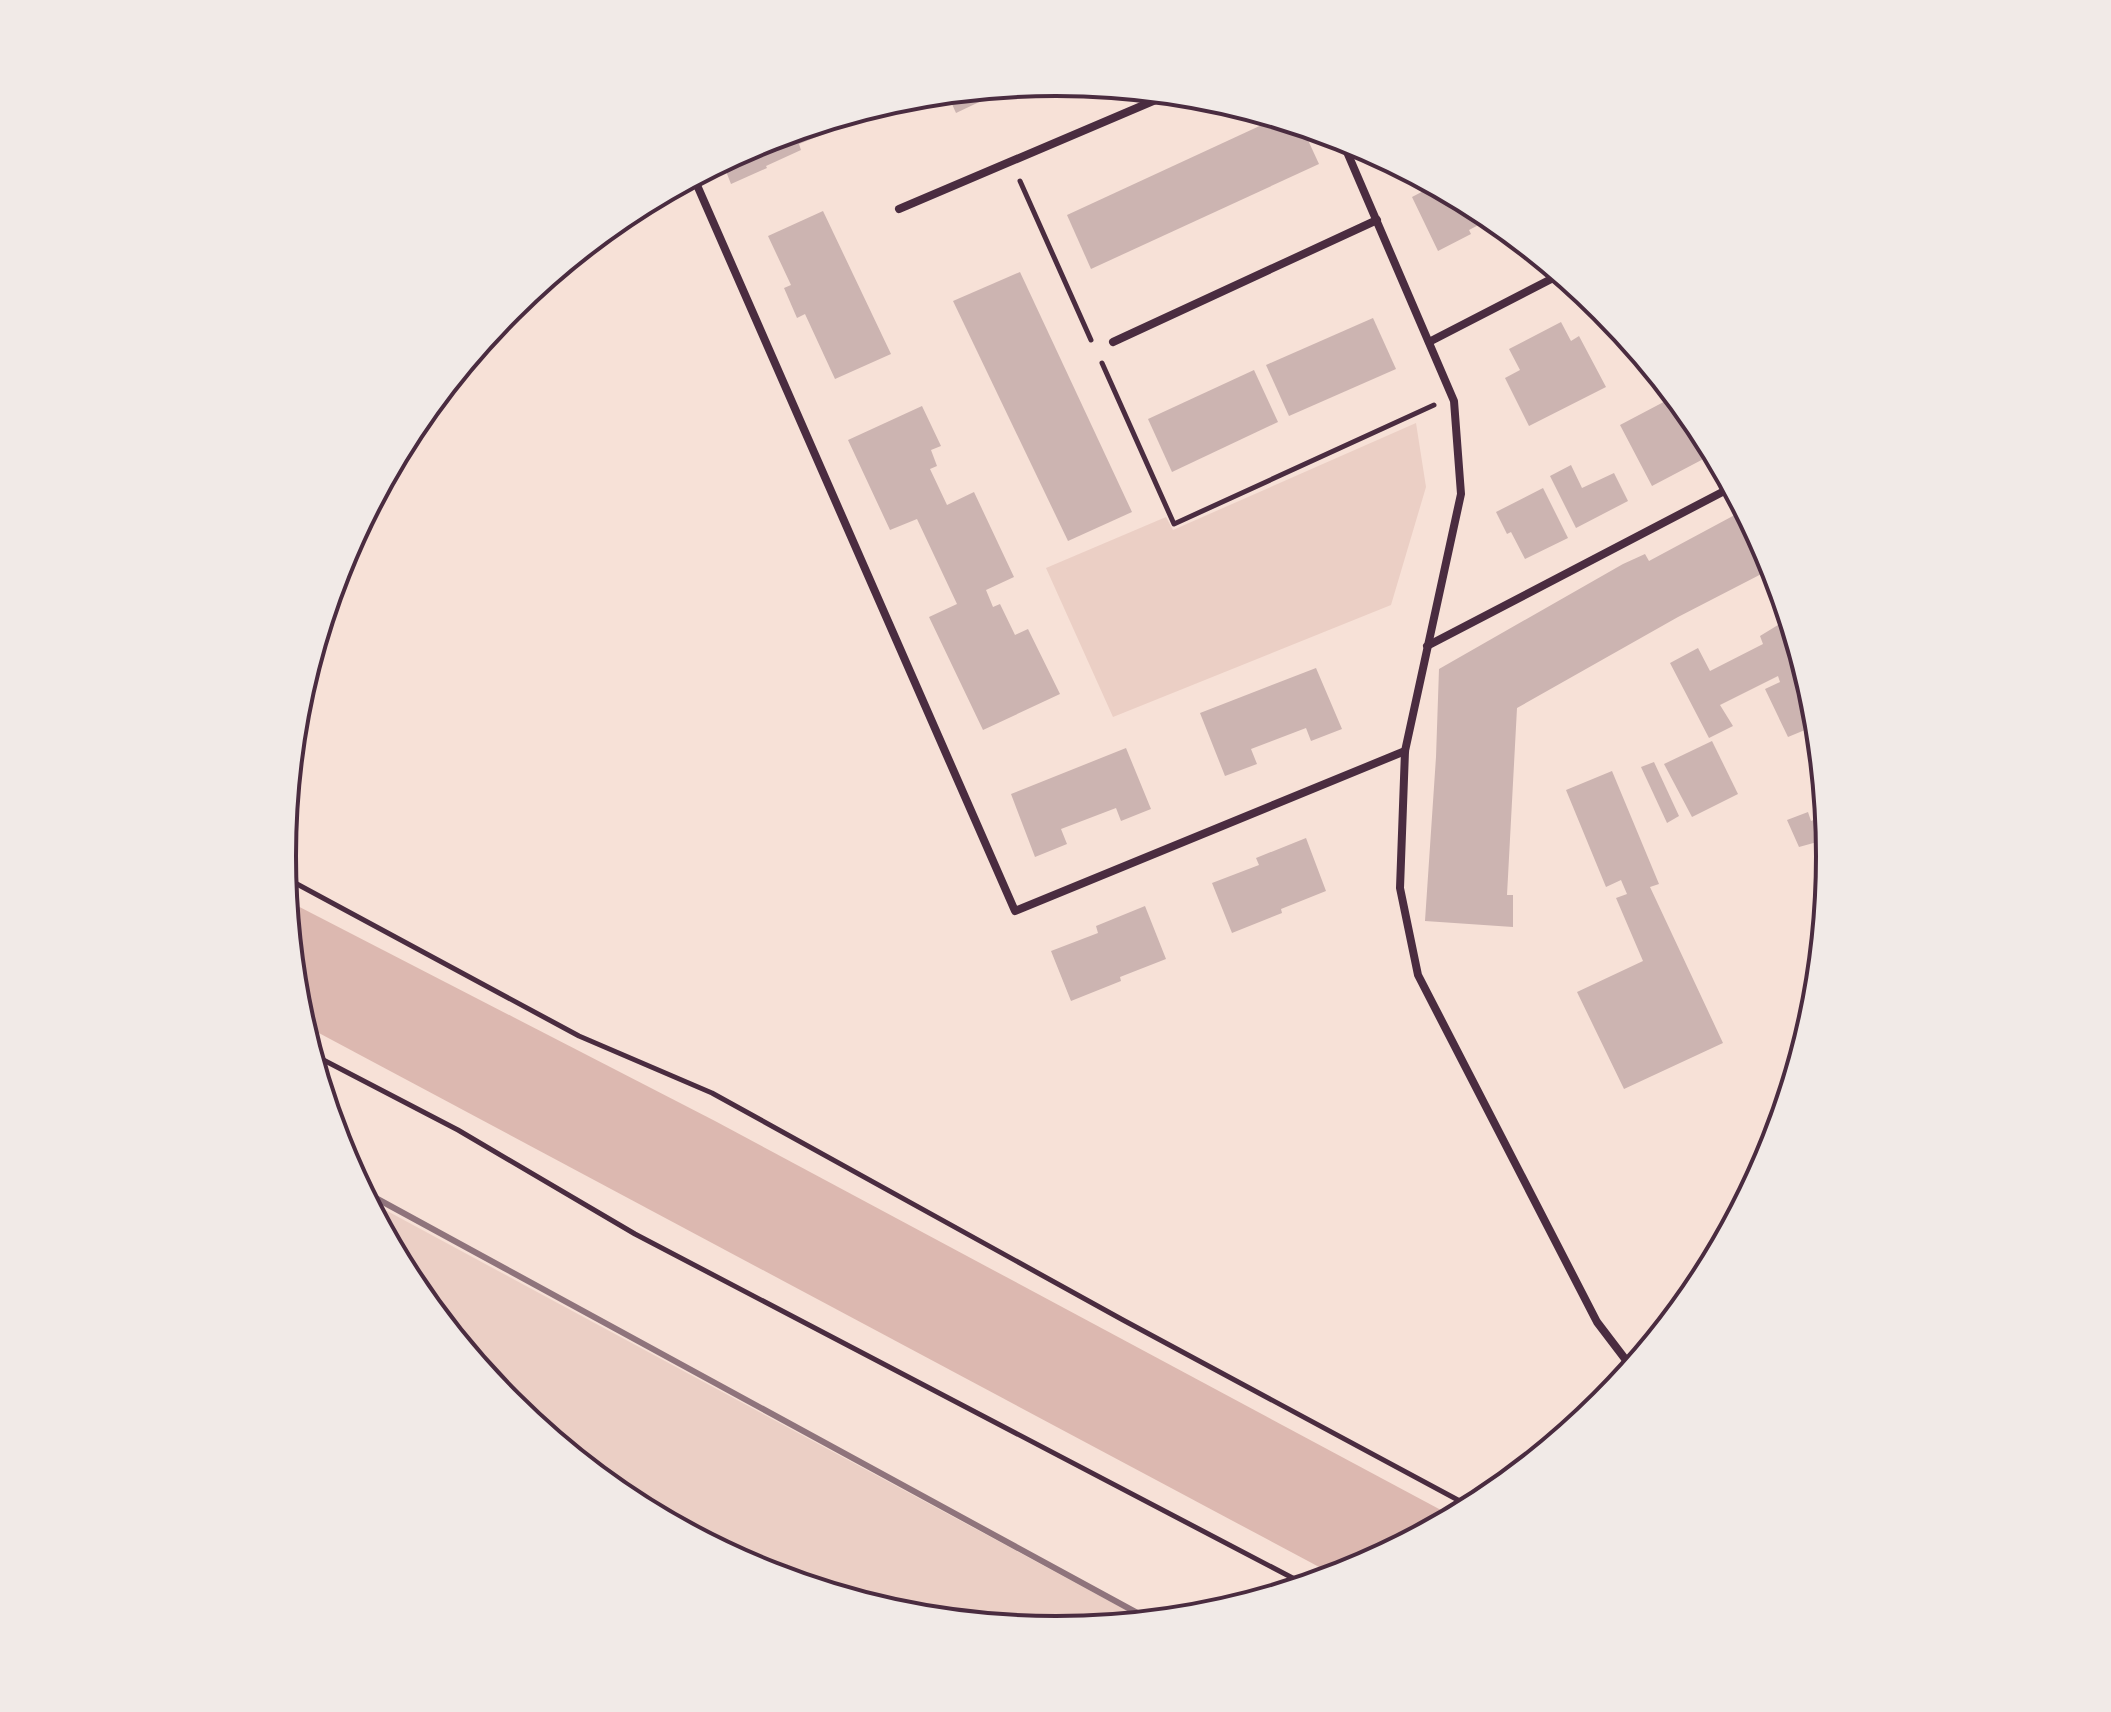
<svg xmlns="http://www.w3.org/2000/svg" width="2111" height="1712" font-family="'Fira Sans',sans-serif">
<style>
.green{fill:#ebcfc5}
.water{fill:#dcb8b0}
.building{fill:#ccb4b1}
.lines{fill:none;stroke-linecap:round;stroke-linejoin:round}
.path{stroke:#4a2c40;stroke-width:5}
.minor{stroke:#4a2c40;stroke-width:8}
.rail{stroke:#8f747c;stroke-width:6}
.rim{fill:none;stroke:#4a2c40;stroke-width:4}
</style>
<rect width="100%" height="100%" fill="#f7e1d7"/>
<g class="green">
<polygon points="1416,423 1426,487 1391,605 1113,717 1046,568 1166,517 1173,530"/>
<polygon points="365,1199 1146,1621 1055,1630 904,1615 759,1571 625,1499 508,1403 412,1286"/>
</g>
<polygon class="water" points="286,900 715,1121 1454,1517 1351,1571 1336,1576 302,1024 296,1007"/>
<g class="building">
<polygon points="1013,86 956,113 947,93"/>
<polygon points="861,110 862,112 831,125 834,130 799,144 801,150 766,166 767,168 731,184 722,161 760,141"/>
<polygon points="1277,118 1301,125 1319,164 1091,269 1067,215"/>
<polygon points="1435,185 1486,213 1492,218 1469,230 1471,234 1438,251 1412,197"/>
<polygon points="823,211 891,354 835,379 805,314 797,318 784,288 791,285 768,236"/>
<polygon points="1020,272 1132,512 1068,541 953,301"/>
<polygon points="1373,318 1396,369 1289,416 1266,365"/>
<polygon points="1561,322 1571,341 1579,336 1606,387 1529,426 1505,378 1520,370 1509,349"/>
<polygon points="1620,330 1623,333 1642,356 1635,360"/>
<polygon points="1254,370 1278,422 1172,472 1148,419"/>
<polygon points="1675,396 1688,413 1698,431 1701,429 1726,476 1723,477 1711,455 1652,486 1620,425"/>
<polygon points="922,406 941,446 931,450 937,466 930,469 947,505 974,492 1014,577 986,590 993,607 1000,604 1015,635 1028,629 1060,694 983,730 929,617 957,604 917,519 890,530 848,440"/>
<polygon points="1571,465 1582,488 1614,473 1628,501 1576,528 1550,476"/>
<polygon points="1543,488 1568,538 1525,559 1511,532 1507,534 1496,512"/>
<polygon points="1744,510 1773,568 1678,617 1517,708 1507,895 1513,895 1513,927 1425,921 1436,757 1439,669 1623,564 1645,554 1649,561"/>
<polygon points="1786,620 1794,636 1815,705 1813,706 1817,725 1788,737 1765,689 1780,682 1778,676 1720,705 1733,726 1709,738 1670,663 1698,648 1710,671 1763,644 1760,636"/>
<polygon points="1316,668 1342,729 1311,741 1306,728 1251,749 1257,764 1225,776 1200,713"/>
<polygon points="1712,741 1738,794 1692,817 1664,764"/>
<polygon points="1126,748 1151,809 1121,821 1116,808 1061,829 1067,844 1035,857 1011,794"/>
<polygon points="1654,762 1679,816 1667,823 1641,767"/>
<polygon points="1612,771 1659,884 1650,887 1723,1043 1624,1089 1577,992 1643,961 1616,898 1627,894 1621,880 1606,887 1566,790"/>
<polygon points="1808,812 1811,821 1825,815 1828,839 1799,847 1787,820"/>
<polygon points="1306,838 1326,891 1281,909 1282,913 1232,933 1212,883 1259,865 1256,858"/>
<polygon points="1145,906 1166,959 1120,977 1121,981 1071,1001 1051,951 1098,933 1096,926"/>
</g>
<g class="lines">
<g class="path">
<polyline points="1020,181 1091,340"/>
<polyline points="1102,363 1174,524 1434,405"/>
<polyline points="284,877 579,1036 712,1093 1123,1320 1471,1507"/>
<polyline points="310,1053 458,1130 635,1234 1306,1585"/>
</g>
<g class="minor">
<polyline points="1341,138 1454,401 1461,494 1405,751 1400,888 1418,975 1597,1322 1632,1368"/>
<polyline points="693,176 1015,911 1405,751"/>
<polyline points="899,209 1172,93"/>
<polyline points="1113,342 1377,220"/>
<polyline points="1429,342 1561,274"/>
<polyline points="1427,646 1732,487"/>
</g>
<polyline class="rail" points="361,1190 1152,1621"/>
</g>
<path d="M0 0H2111V1712H0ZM296 856a760 760 0 1 1 1520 0a760 760 0 1 1-1520 0Z" fill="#f1eae7" fill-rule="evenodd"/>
<path class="rim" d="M296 856a760 760 0 1 1 1520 0a760 760 0 1 1-1520 0Z"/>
</svg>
